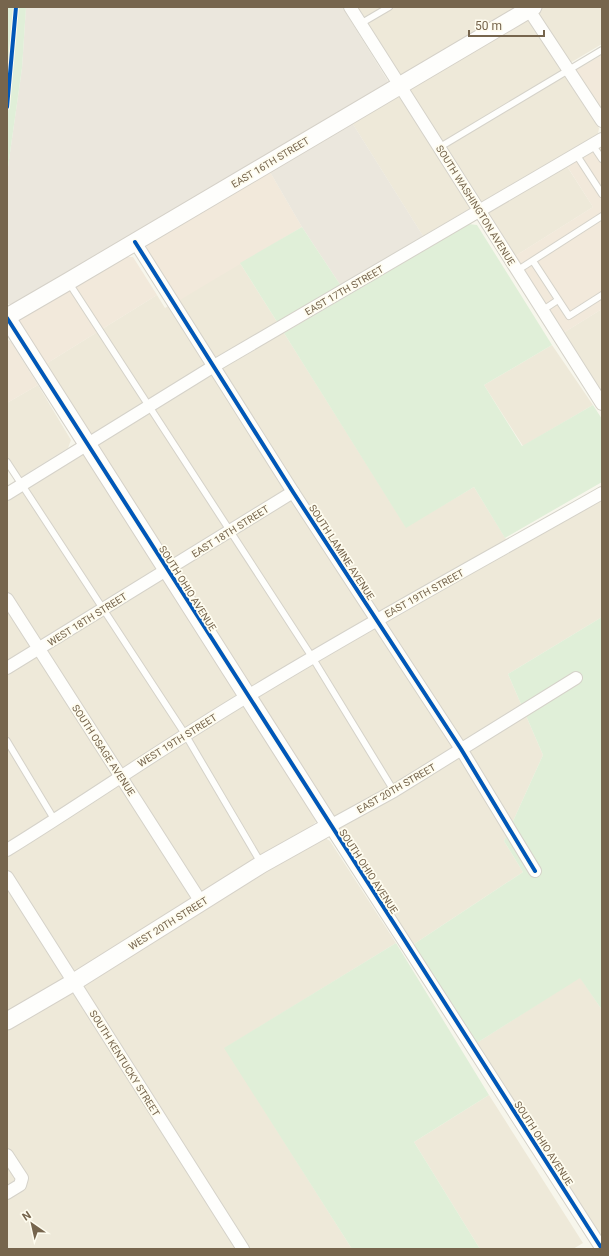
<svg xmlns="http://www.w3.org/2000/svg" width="609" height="1256" font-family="Roboto,sans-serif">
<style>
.residential{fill:#eee9d9}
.commercial{fill:#f2e9db}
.industrial{fill:#ebe7dd}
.green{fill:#e0efd8}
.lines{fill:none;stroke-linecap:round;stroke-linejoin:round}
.lane-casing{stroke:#d5d2c9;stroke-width:8}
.street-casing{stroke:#d5d2c9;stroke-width:14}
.secondary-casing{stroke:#d5d1c8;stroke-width:19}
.lane{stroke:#fefefc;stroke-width:6}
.street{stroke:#fefefc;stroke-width:12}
.secondary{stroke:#fefefc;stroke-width:17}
.cycleway-casing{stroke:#fefcef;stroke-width:6}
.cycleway{stroke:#0057b8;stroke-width:4}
.labels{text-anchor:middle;stroke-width:3.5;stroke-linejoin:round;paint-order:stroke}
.street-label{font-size:10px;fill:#76654d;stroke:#fefcef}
</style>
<rect width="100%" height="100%" fill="#f7f6ec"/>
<g class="residential">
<polygon points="357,7 602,7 602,44 560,69 599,128 598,134 561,157 593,207 512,258 478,204 423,236 351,121 408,87"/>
<polygon points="240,263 406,527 474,487 512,549 602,497 602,617 508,674 543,755 504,841 523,872 408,948 41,367 157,295 165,308"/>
<polygon points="602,309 602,401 560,335"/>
<polygon points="552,345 593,405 523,446 484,385"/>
<polygon points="38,385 71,440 68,448 18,479 7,461 7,403"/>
<polygon points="81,454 86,455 314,815 316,822 309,828 76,971 7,1012 7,499"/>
<polygon points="322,836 330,841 396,943 225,1048 352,1249 7,1249 7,1028"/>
<polygon points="580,977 602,1010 602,1246 472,1046"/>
<polygon points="489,1095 583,1243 573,1249 480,1249 414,1142"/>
</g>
<g class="commercial">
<polygon points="602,55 602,115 574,71"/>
<polygon points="602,145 602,309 560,335 512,258 593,207 567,166"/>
<polygon points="270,172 302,227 175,303 145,253 147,245"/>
<polygon points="126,257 133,257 157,295 41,367 17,322 22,316"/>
<polygon points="7,339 11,342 38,385 7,403"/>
</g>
<g class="industrial">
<polygon points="26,7 342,7 388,81 386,86 11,305 7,303 7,174 22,68"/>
<polygon points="351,121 423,236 341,286 302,227 270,172"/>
</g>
<g class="green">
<polygon points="7,7 26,7 22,68 7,174"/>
<polygon points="469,224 477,225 552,345 484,385 522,446 593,405 602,419 602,482 505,538 474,487 406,528 284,333"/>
<polygon points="302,227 341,286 279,325 240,263"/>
<polygon points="602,617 602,1010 580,978 472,1046 408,948 523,872 504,841 543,755 508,674"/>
<polygon points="396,943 489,1095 414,1142 480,1249 352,1249 224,1048"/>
</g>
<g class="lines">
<g class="lane-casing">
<g id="lane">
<polyline points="360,24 389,7"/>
<polyline points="592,144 602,159"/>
<polyline points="440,147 602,50"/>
<polyline points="576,154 602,194"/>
<polyline points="533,261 569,316 602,295"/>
<polyline points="518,270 602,216"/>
<polyline points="69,283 312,657 394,791"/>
<polyline points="543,310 558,300"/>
<polyline points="7,462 185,734 261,863"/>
<polyline points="7,741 54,819"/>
</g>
</g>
<g class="street-casing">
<g id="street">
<polyline points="350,7 602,404"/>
<polyline points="527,7 602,121"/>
<polyline points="135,242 293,492 461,749 535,871"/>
<polyline points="7,494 214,366 602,139"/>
<polyline points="7,599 201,902"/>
<polyline points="7,668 293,492"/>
<polyline points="576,678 394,791 330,826 602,1249"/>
<path d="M7 850C88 800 166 745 248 696 364 625 484 560 602 493"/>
<polyline points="7,877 243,1249"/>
<polyline points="7,1155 22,1178 20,1185 7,1193"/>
</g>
</g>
<g class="secondary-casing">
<g id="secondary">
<polyline points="7,317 69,281 533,7"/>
<polyline points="7,318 330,826 262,864 74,982 7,1021"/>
</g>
</g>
<use href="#lane" class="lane"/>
<use href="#street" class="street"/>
<use href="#secondary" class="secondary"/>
<g class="cycleway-casing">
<g id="cycleway">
<polyline points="7,107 16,7"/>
<polyline points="135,242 293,492 461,749 535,871"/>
<polyline points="7,318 602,1249"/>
</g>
</g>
<use href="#cycleway" class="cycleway"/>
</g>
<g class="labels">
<g class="street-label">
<text transform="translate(270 162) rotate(-31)" y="4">EAST 16TH STREET</text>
<text transform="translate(476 205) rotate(58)" y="4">SOUTH WASHINGTON AVENUE</text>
<text transform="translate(344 290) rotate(-30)" y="4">EAST 17TH STREET</text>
<text transform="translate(230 531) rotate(-32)" y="4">EAST 18TH STREET</text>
<text transform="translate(342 552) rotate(57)" y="4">SOUTH LAMINE AVENUE</text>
<text transform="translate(188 588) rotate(58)" y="4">SOUTH OHIO AVENUE</text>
<text transform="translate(424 593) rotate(-29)" y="4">EAST 19TH STREET</text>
<text transform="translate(87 619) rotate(-32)" y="4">WEST 18TH STREET</text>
<text transform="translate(177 740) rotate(-32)" y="4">WEST 19TH STREET</text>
<text transform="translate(104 750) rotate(57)" y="4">SOUTH OSAGE AVENUE</text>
<text transform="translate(396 788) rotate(-30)" y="4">EAST 20TH STREET</text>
<text transform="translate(369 871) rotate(57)" y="4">SOUTH OHIO AVENUE</text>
<text transform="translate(168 923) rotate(-32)" y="4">WEST 20TH STREET</text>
<text transform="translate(125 1063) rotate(58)" y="4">SOUTH KENTUCKY STREET</text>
<text transform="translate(544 1143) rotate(57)" y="4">SOUTH OHIO AVENUE</text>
</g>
</g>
<rect width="609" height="1256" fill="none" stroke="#76654d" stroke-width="16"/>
<g transform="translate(32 1224) rotate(326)" stroke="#fefcef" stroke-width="3" paint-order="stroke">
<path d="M0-3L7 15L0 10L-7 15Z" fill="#76654d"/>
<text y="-6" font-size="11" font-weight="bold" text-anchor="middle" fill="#76654d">N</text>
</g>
<path d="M469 30v6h75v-6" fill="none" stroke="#76654d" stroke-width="2"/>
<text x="475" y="30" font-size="12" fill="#76654d" stroke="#fefcef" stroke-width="3" paint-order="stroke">50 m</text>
</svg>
